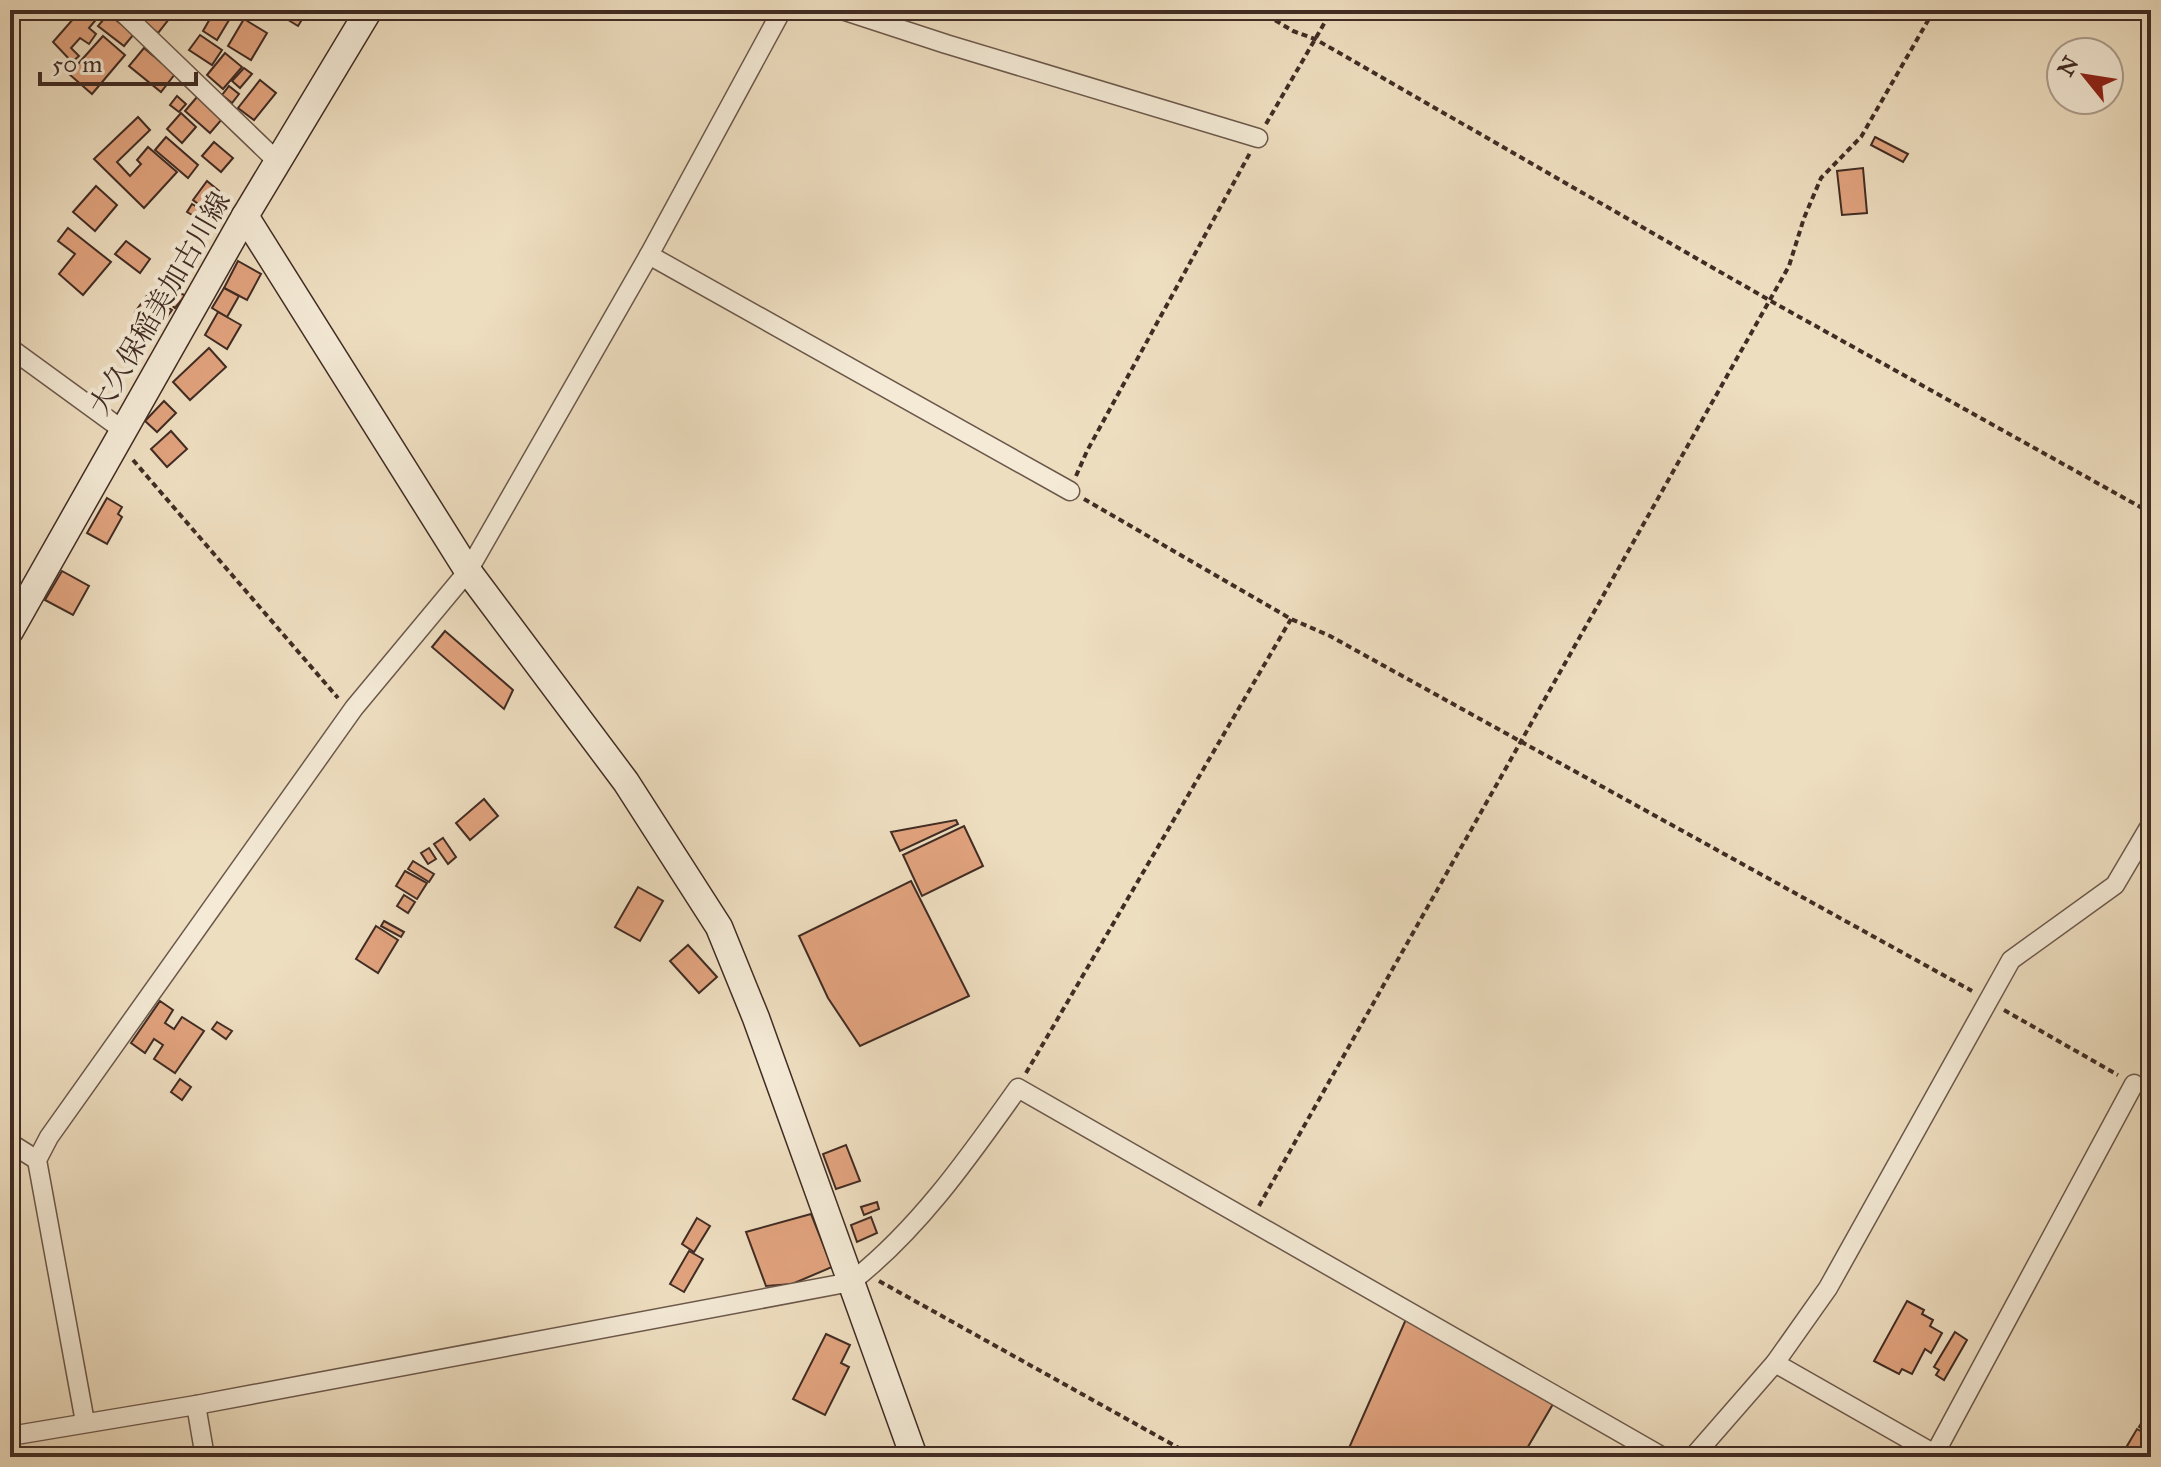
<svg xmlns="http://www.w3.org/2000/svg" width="2161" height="1467" font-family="'IM FELL Great Primer','Noto Serif JP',serif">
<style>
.building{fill:#e1a37e;stroke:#412c24;stroke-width:2}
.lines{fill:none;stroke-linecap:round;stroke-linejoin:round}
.street-casing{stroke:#6c584b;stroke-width:21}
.secondary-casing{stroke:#412c24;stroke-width:29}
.path{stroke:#412c24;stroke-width:4;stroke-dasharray:6 4;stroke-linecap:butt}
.street{stroke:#f4ead6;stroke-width:18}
.secondary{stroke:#f4ead6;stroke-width:26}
.labels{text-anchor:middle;stroke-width:8;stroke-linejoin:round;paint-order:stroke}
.street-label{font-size:28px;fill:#412c24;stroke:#f4ead6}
</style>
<rect width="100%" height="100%" fill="#eedec0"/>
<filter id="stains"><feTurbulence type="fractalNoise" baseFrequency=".0025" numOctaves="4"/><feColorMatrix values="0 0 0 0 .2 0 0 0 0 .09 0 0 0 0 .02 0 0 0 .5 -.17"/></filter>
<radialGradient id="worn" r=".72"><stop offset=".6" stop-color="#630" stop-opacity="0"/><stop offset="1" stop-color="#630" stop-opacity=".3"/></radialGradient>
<g class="building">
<polygon points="81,10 104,10 89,28 96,34 89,44 80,38 71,48 79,56 72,62 53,42"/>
<polygon points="144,10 176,10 158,33 138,18"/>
<polygon points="215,10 224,10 232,15 217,40 203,31"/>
<polygon points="272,10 308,10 298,26"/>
<polygon points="108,14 134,34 124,46 98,26"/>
<polygon points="244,19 267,33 251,60 228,46"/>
<polygon points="200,35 222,50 212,65 189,50"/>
<polygon points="103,36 125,55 92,94 69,74"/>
<polygon points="144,48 175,74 161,92 129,66"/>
<polygon points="225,53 242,67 223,89 207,75"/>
<polygon points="244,68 252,74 240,88 232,81"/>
<polygon points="260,80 276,93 254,120 238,108"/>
<polygon points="229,86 239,94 232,103 222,95"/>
<polygon points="177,96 186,104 179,112 170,105"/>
<polygon points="197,97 223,118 210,133 185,111"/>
<polygon points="181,113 196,127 182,143 167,129"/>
<polygon points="138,117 150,130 117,162 130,176 141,164 137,160 148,147 177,172 144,208 94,159"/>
<polygon points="166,137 198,165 188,178 155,150"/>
<polygon points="1875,137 1908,154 1903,162 1871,145"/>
<polygon points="214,142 233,158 221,172 202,156"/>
<polygon points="1863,168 1867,213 1842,215 1837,171"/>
<polygon points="207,181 219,191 205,209 193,200"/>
<polygon points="96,186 117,205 95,231 73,212"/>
<polygon points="192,204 204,211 199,219 187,212"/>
<polygon points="68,228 111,262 83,295 59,274 75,254 58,241"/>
<polygon points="126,241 150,259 140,273 115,254"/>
<polygon points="238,261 261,274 247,300 224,288"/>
<polygon points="167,282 185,296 175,308 158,294"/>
<polygon points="224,288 239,296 227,317 212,308"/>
<polygon points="148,294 172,310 158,329 135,312"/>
<polygon points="218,312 241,325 227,349 205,335"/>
<polygon points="209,348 226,367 190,400 173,382"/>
<polygon points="164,401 176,413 157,432 145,421"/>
<polygon points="171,431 187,449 167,467 151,449"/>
<polygon points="107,498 122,507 118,514 122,517 107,544 87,533"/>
<polygon points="62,571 89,586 73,615 45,600"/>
<polygon points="445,631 513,690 504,709 432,647"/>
<polygon points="484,799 498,816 470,840 456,823"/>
<polygon points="956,820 958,824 900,851 891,832"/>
<polygon points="964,826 983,866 922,896 903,855"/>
<polygon points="443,838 456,857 448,864 434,844"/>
<polygon points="429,848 436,859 428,864 421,853"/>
<polygon points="413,861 434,874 429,882 408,869"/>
<polygon points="405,871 427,883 417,899 396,886"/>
<polygon points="911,881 969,996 860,1046 828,998 799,936"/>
<polygon points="638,887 663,901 640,941 615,927"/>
<polygon points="404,895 415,902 408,913 397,906"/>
<polygon points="384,921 404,932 401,937 381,926"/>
<polygon points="376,926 398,940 378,973 356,959"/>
<polygon points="688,945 717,977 699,993 670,961"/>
<polygon points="160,1001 173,1010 165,1023 174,1029 182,1017 204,1031 175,1073 154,1059 163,1045 154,1039 145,1053 131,1043"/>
<polygon points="217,1022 232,1031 226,1039 212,1029"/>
<polygon points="180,1079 191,1087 182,1100 171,1092"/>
<polygon points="846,1145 860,1181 836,1189 823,1154"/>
<polygon points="877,1202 879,1209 864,1215 861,1207"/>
<polygon points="811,1214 832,1267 792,1284 766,1286 746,1232"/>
<polygon points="871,1217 877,1233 857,1242 851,1225"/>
<polygon points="697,1218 710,1226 694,1252 682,1244"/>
<polygon points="689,1251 703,1259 684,1292 670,1284"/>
<polygon points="1907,1301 1924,1310 1922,1314 1933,1320 1930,1326 1942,1333 1931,1353 1925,1349 1912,1374 1902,1369 1899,1374 1874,1361"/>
<polygon points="1407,1317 1553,1404 1522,1457 1345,1457"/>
<polygon points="1955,1332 1967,1340 1944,1380 1936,1375 1939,1370 1934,1367"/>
<polygon points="826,1334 850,1345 841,1363 849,1367 825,1415 793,1399"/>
<polygon points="2151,1406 2151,1434 2139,1427"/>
<polygon points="2137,1429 2151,1437 2151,1445 2144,1456 2127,1446"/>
</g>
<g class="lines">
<g class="street-casing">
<g id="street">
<polyline points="120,10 278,162"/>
<polyline points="842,10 946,44 1258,138"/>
<polyline points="649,255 1070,491"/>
<polyline points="10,348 124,431"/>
<polyline points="10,1143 37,1160"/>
<polyline points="1775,1363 1940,1457"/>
<polyline points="196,1405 205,1457"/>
<polyline points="85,1422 37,1160 49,1137 354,708 468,571 649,255 782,10"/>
<path d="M10 1436 196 1405 851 1282C918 1230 969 1157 1018 1088L1663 1457"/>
<polyline points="1693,1457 1775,1363 1828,1288 2011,960 2115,885 2151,824"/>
<polyline points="1933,1457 2134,1084"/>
</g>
</g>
<g class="secondary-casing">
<g id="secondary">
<polyline points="245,216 468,571 626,782 719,927 756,1018 914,1457"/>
<polyline points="10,631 245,216 369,10"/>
</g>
</g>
<g class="path">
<polyline points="1258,10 1293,31 1315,39 1769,300 2151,513"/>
<polyline points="1266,124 1332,10"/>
<polyline points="133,460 338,698"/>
<polyline points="1076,476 1087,451 1250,153"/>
<polyline points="1084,499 1291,619 1330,636 1972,991"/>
<polyline points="2004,1010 2118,1075"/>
<polyline points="1026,1073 1291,619"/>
<polyline points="1259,1206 1789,266 1804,218 1821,178 1861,137 1934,10"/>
<polyline points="879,1281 1195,1457"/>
</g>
<use href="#street" class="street"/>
<use href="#secondary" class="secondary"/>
</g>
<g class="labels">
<g class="street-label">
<text transform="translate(159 303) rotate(-60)" y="10">大久保稲美加古川線</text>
</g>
</g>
<rect width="2161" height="1467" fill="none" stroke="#eedec0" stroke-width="40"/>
<rect x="12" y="12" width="2137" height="1443" fill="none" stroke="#412c24" stroke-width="4"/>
<rect x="20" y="20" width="2121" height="1427" fill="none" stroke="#412c24" stroke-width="2"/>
<g transform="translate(2085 76) rotate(300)"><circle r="38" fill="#f4ead6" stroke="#ac9e8f" stroke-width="2"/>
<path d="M0-6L14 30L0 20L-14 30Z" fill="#8f2418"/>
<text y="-12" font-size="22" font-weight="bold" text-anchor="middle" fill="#412c24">N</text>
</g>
<path d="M40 72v12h156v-12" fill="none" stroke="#412c24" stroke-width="4"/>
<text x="52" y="72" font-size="24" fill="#412c24" stroke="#f4ead6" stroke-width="6" paint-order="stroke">50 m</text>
<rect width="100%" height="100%" filter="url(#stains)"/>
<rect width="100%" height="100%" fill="url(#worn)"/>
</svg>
